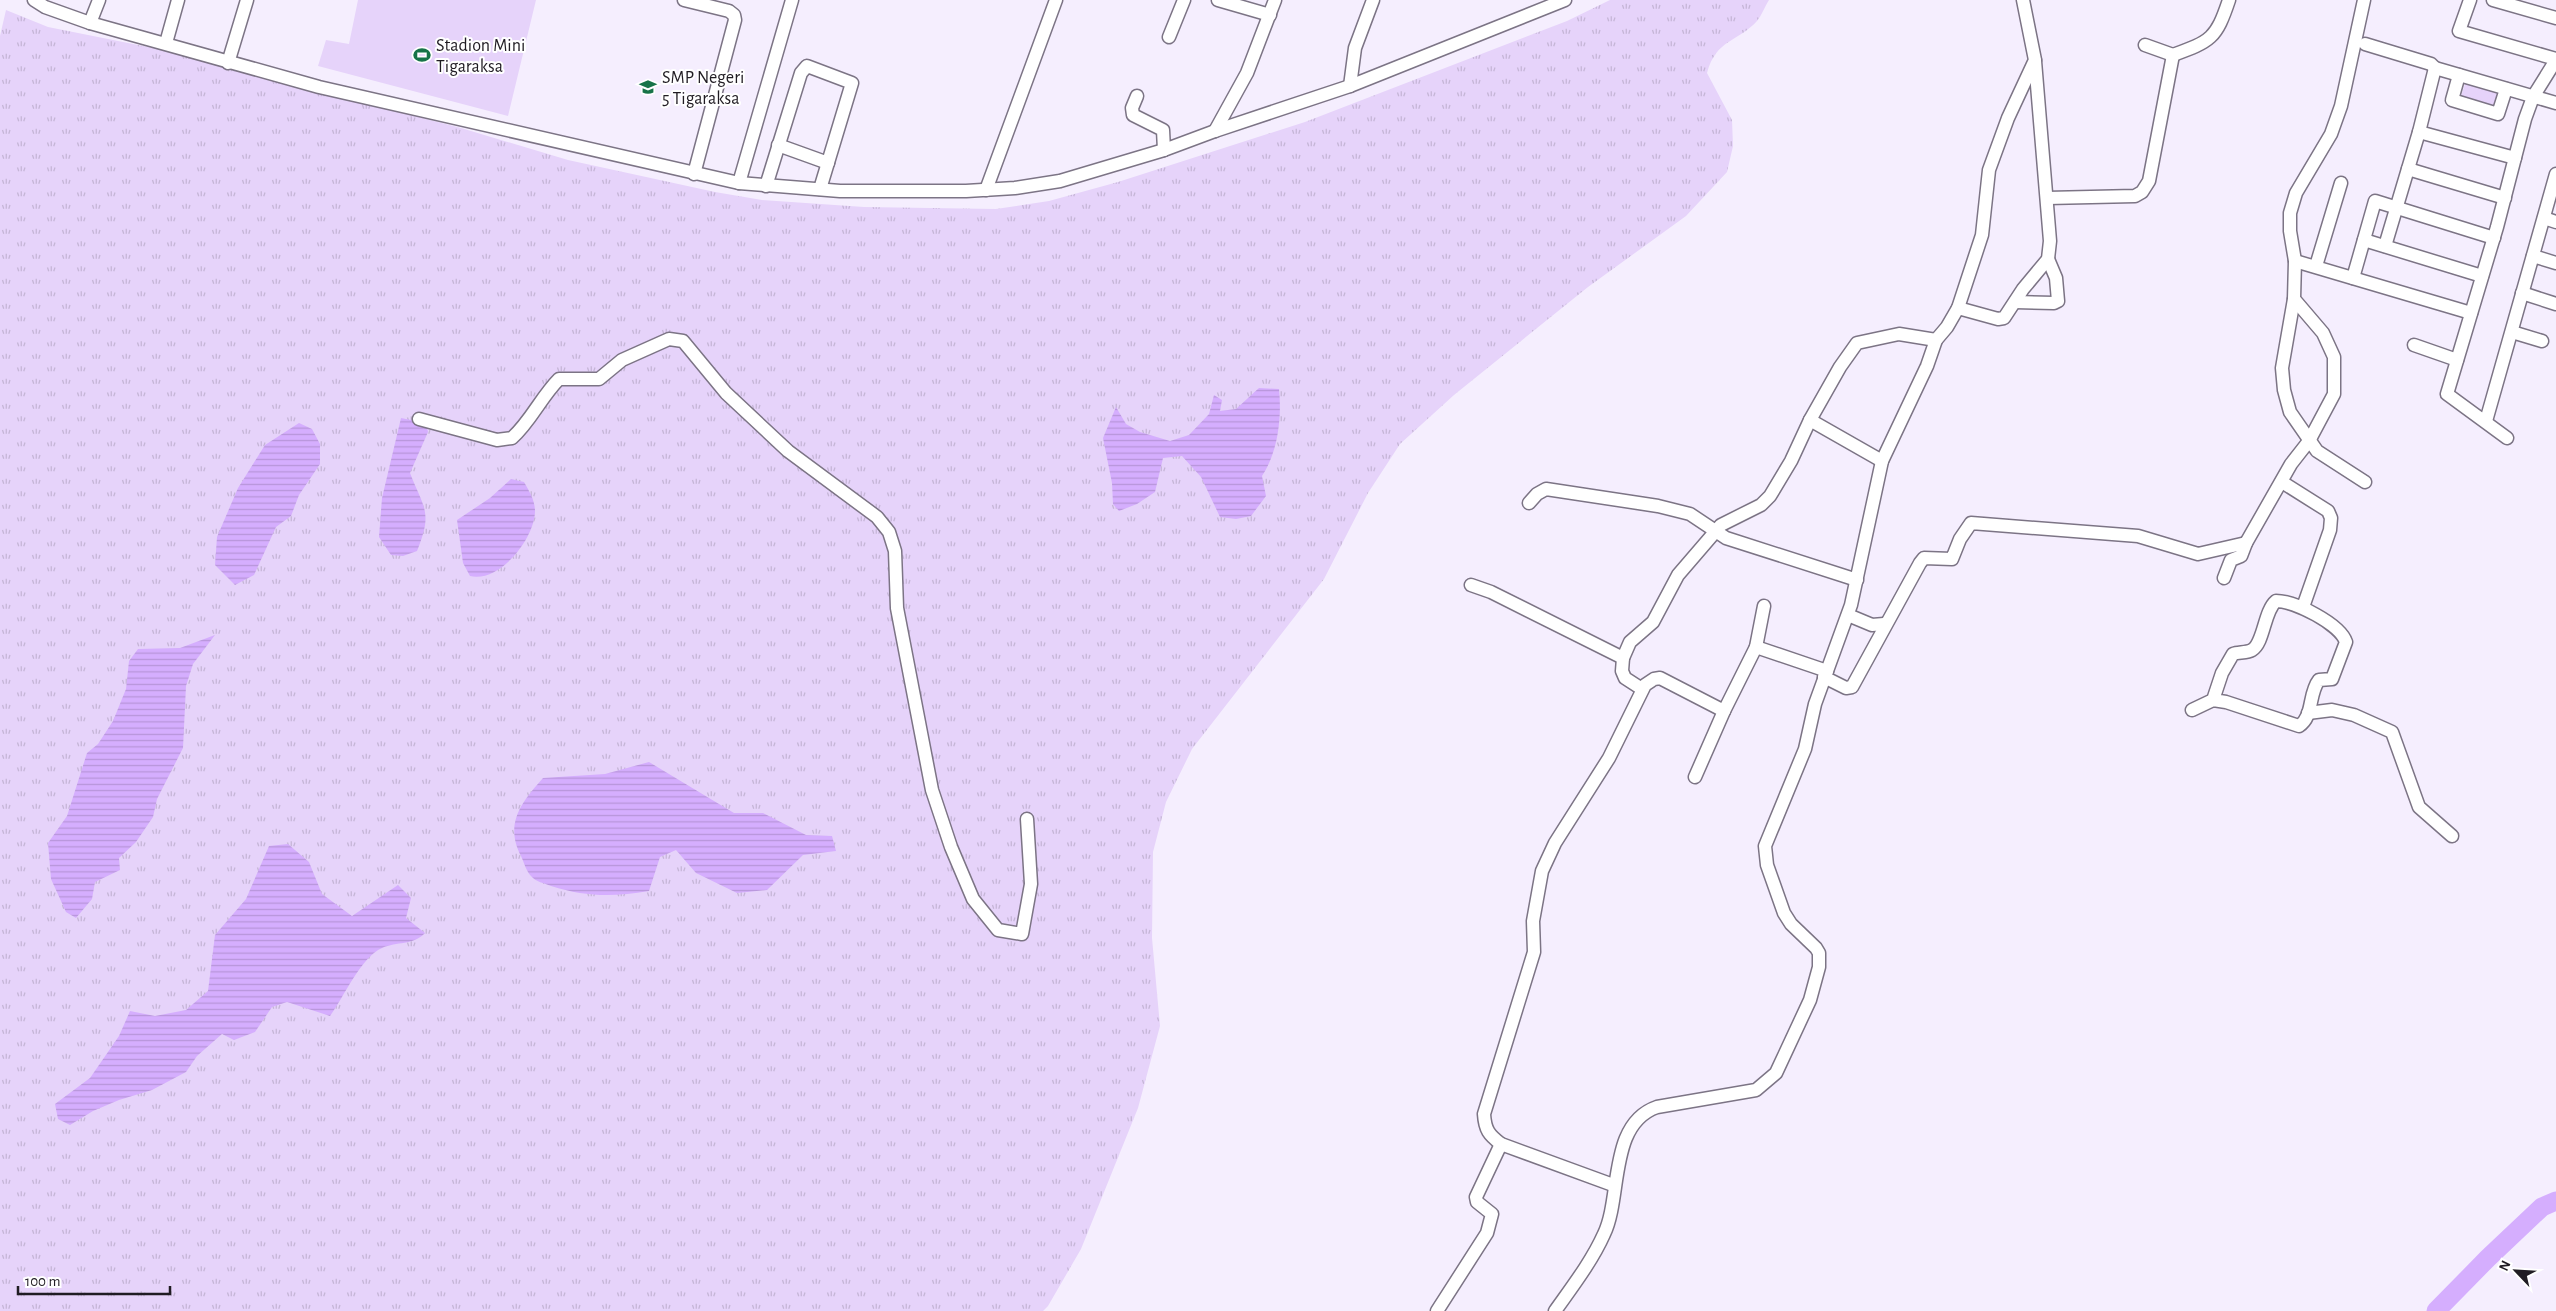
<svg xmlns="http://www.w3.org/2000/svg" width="2556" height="1311" font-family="'Alegreya Sans',sans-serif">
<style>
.grass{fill:url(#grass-tufts)}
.green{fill:#e6d3fa}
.water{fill:url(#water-rules)}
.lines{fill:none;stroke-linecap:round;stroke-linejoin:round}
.river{stroke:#d5aefe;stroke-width:19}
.minor-casing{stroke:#7c7485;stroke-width:15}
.minor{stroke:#fff;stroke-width:12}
.labels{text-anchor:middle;stroke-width:4;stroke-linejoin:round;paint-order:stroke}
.poi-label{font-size:18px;fill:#201c23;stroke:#fff;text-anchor:start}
</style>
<defs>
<pattern id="grass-tufts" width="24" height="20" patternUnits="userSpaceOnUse" patternTransform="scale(1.25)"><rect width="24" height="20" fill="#e6d3fa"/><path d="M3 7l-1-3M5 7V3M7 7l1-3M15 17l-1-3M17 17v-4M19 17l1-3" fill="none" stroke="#c5b5d6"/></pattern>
<pattern id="water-rules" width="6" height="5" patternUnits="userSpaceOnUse" patternTransform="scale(1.25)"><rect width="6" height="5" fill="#d5aefe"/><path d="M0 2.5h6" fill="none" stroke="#b795d9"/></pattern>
</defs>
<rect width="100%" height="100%" fill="#f5eefe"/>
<path class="grass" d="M1610 0H1769C1765 6 1762 15 1757 21 1738 42 1716 39 1707 73L1732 120 1733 146 1727 172 1686 216 1588 287 1454 395 1400 444 1368 493 1324 579 1192 749 1166 802 1153 852 1152 938 1160 1026 1138 1108 1081 1249 1048 1306 1043 1311H0V36L6 10 48 27 153 48 461 128 568 160 715 192 762 200 864 207 996 209 1049 201 1118 182 1305 122 1567 21Z"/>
<g class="green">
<polygon points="358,0 536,0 508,116 318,66 326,40 349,44"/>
<polygon points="2466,81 2500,91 2494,110 2460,99"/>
</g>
<g class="water">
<path d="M1259 388 1279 389C1282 417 1278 452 1262 476L1266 496 1251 516 1236 519 1220 517 1201 477 1182 456 1163 458 1155 492 1137 504 1119 511 1113 504 1112 483 1103 438 1116 407 1126 424 1140 432 1170 441 1189 435 1209 414 1214 395 1222 400 1220 411 1236 409Z"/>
<path d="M401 418 426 423 428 432 410 473C424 509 433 512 417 551L403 556 391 555 379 537 382 498Z"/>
<polygon points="299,423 312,429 320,444 320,464 299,495 291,516 276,527 254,575 235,585 215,565 217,537 238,488 265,445"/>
<path d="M511 479 524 482C529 491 535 500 535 511 535 538 500 583 470 576L463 563 457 520 490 498Z"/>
<polygon points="215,635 193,664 186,686 183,748 157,799 153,817 136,842 119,858 120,870 95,882 92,899 76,918 66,912 51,879 48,843 67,816 87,753 98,744 113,721 126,689 129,661 138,649 180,648"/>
<path d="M649 762 734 813H763L806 835 832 836 836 851 803 855 767 890 737 893 696 873 676 850 660 857 649 891C613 897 586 897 551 886 544 883 536 882 531 876 526 871 524 862 521 856 504 823 522 802 543 778L605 774Z"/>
<path d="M288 844 309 862 322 894 352 916 398 885 411 898 406 918 425 933C413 946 397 941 382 948 361 957 344 997 330 1016L287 1002 272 1007 255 1032 234 1040 222 1034 197 1056 186 1072 152 1090 119 1100 93 1111 70 1125 58 1119 55 1104 90 1078 119 1036 130 1011 155 1016 186 1010 208 991 215 935 246 899 269 846Z"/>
</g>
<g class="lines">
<polyline class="river" points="2436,1311 2488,1258 2542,1207 2556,1201"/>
<g class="minor-casing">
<g id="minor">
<polyline points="34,0 45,7 90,23 319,87 739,183 840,191 966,191 1015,188 1060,181 1164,150 1215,131 1350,86 1565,0"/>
<polyline points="684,0 729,11 734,15 735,20 694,174"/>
<polyline points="1218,0 1270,15"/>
<polyline points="2470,0 2459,31 2556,59"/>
<polyline points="2493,0 2556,18"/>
<polyline points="90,23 99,0"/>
<polyline points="1169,37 1184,0"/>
<polyline points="166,43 178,0"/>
<polyline points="2365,44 2431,64 2435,68"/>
<path d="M2145 45 2173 55C2211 41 2216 39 2229 0"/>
<polyline points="228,63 247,0"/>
<polyline points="2459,75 2452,100 2498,114 2506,89"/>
<polyline points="1350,86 1355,48 1373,0"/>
<polyline points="1137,96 1132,108 1133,115 1163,130 1164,150"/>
<polyline points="1215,131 1247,73 1275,0"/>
<polyline points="2419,132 2515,158"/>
<polyline points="778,145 828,163"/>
<polyline points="2408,169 2505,198"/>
<polyline points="739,183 792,0"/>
<polyline points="766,186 801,73 807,66 852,83 820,189"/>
<polyline points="986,190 1056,0"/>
<polyline points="2047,198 2135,196 2142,192 2149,181 2173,55"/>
<polyline points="2544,218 2556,222"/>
<polyline points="2364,240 2482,276"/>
<polyline points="2385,246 2419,132 2435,68 2556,103"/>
<polyline points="2533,256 2556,263"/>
<polyline points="2295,261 2471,313"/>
<polyline points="2316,266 2341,183"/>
<polyline points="2353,278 2375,201 2494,238"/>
<polyline points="2522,293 2556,304"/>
<polyline points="2294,299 2282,368 2284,390 2290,412 2317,451 2365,482"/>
<polyline points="2015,302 2054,303 2058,301 2056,278 2048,259"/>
<polyline points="1958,308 1998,319 2004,318 2023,289 2048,259 2050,241 2035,61"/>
<polyline points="2512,332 2542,341"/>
<polyline points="2414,345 2457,360"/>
<path d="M419 419 497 440 512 438C531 421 541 397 559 379H599L622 360 669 339 683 341 726 393 788 451 877 517 889 532 895 551 897 608 932 790 951 847 973 899 998 930 1022 934 1031 884 1027 819"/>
<polyline points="1810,420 1882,461"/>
<polyline points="2486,421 2556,174"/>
<polyline points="2507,438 2447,394 2497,227 2525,119 2533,97 2556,60"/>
<polyline points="2282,482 2328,511 2331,518 2330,530 2303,607"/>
<polyline points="1529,503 1537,494 1546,489 1658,506 1690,514 1726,538 1857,580"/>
<polyline points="2224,578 2231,560 2241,556 2246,543 2291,464 2309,441 2334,394 2334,357 2323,333 2294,299 2295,261 2290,231 2290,213 2296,193 2331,134 2341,106 2364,0"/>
<polyline points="1471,585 1491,592 1623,658"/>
<polyline points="1848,615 1872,625 1884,624"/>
<polyline points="1756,647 1827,671"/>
<polyline points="1824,677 1846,688 1852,687 1920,563 1924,558 1952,559 1960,539 1971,523 2138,536 2198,554 2246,543"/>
<polyline points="1642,689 1625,678 1622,671 1623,658 1630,642 1653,622 1678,575 1721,525 1761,505 1770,496 1791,461 1810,420 1840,367 1857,343 1899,334 1936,340"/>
<path d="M2192 710 2213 700 2226 702 2299 726C2314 716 2308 694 2319 680L2332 679 2346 642C2340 624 2295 601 2276 601 2264 611 2264 643 2252 650 2247 653 2238 652 2233 654L2222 673 2213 700"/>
<polyline points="2308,713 2332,710 2354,715 2392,732 2419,807 2452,836"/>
<polyline points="1695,777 1724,711"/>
<path d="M1613 1185 1501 1144C1489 1135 1485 1130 1484 1114L1534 952 1533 921 1542 871 1555 843 1609 758 1645 685 1654 679 1660 678 1724 711 1756 647 1764 606"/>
<polyline points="1437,1311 1487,1233 1492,1214 1477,1202 1476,1197 1501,1144"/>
<path d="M1555 1311C1572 1287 1592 1261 1604 1234 1622 1197 1608 1124 1657 1107L1756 1090 1776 1073 1810 1000 1819 967V953L1816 948 1791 924 1784 913 1767 865 1765 846 1805 749 1815 704 1851 605 1882 461 1927 366 1936 340 1947 327 1958 308 1982 235 1989 170 2008 118 2035 60 2023 0"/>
</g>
</g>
<use href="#minor" class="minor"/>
</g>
<defs>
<g id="stadium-bare" transform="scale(1.35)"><path d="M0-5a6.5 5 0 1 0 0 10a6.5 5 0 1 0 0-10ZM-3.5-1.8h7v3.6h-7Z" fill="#177348" stroke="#fff" stroke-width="2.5" paint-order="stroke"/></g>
<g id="school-bare" transform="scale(1.35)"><path d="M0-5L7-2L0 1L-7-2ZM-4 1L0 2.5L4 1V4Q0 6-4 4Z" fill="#177348" stroke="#fff" stroke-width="2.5" paint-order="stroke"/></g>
</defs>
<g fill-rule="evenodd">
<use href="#stadium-bare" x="422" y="55"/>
<use href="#school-bare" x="648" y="87"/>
</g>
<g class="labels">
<g class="poi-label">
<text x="436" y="51">Stadion Mini<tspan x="436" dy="21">Tigaraksa</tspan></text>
<text x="662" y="83">SMP Negeri<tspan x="662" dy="21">5 Tigaraksa</tspan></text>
</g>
</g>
<g transform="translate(2516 1271) rotate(295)" stroke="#ffffff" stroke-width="4" paint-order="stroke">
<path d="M0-4L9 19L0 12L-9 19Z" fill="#201c23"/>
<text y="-8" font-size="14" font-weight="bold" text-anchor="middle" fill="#201c23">N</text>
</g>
<path d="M18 1286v8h152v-8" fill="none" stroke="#201c23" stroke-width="2.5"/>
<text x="25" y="1286" font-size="15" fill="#201c23" stroke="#ffffff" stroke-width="4" paint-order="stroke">100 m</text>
</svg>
